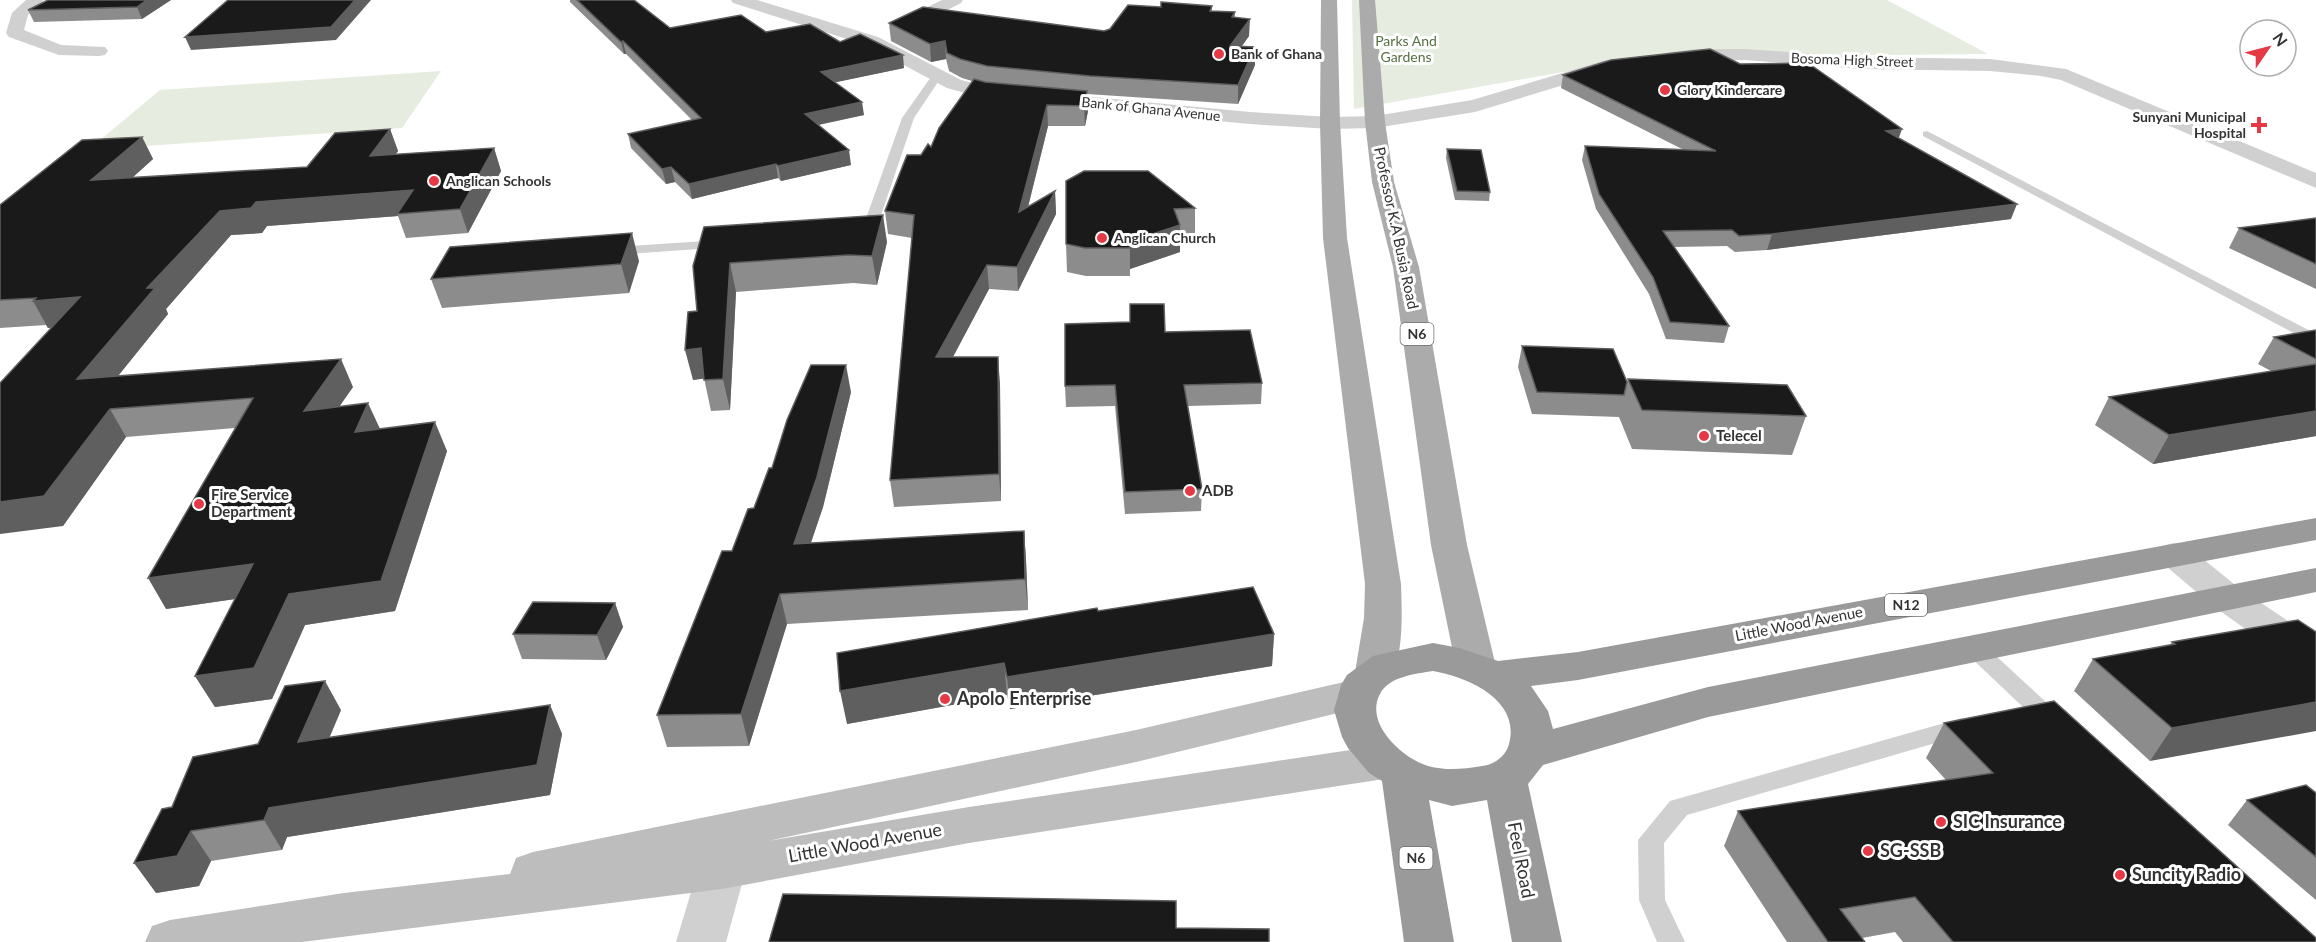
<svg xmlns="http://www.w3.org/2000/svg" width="2316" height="942" font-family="Lato,sans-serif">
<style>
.green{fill:#e6ecdf}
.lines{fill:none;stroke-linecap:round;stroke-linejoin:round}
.lane{fill:#d0d0d0;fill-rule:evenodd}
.street{fill:#d0d0d0;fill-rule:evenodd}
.secondary{fill:#bdbdbd;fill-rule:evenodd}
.primary{fill:#ababab;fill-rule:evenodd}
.highway{fill:#9a9a9a;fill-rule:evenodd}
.wall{fill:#8c8c8c}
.shaded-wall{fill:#5f5f5f}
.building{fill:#1a1a1a;stroke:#5f5f5f;stroke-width:1.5}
.poi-dot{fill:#e63946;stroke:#fff;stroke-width:2}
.labels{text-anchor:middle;stroke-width:6;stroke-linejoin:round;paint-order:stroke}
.far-park-label{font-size:14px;fill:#56703f;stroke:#fff}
.far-poi-label{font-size:14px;font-weight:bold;fill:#333;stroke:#fff;text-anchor:start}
.far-street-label{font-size:14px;fill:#333;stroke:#fff}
.shield{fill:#fff;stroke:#707070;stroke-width:1.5}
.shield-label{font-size:14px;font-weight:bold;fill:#333}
.street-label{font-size:15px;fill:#333;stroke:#fff}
.poi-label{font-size:15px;font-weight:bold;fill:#333;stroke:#fff;text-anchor:start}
.near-poi-label{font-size:18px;font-weight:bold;fill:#333;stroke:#fff;text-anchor:start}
.near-street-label{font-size:18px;fill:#333;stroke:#fff}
</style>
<rect width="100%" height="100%" fill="#fff"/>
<g class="green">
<polygon points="1352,0 1887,0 1988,54 1790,56 1614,63 1354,109"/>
<polygon points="441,71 402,128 88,150 160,90"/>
</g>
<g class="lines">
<g class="lane">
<polygon points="937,73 942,76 914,118 877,227 875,230 858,234 853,233 851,230 853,227 864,224 902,118 933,74"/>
<polygon points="1927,131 2316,334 2316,345 1923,136 1923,132"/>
<polygon points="721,240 726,241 728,244 726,247 614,255 607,251 614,247"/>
<polygon points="1975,642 1983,644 2060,715 2063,721 2060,727 2052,730 2044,727 1967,654 1964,649 1967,644"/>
<polygon points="1962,718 1970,721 1973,727 1970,733 1687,815 1664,843 1665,900 1685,942 1657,942 1639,900 1638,840 1670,801"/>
</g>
<g class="street">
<polygon points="26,0 44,0 28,15 24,30 61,45 105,47 108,51 105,55 99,56 59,55 9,37 6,33 12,13"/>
<polygon points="731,0 757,0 878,37 961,80 988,87 1250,112 1330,117 1375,116 1472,100 1606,60 1613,62 1615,66 1613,70 1475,112 1375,128 1330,129 1250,124 987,99 947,88 866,45 733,3"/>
<polygon points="942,0 963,0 961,3 904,32 892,32 889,28 892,24"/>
<polygon points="1698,49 1745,49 1861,57 1990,59 2066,69 2316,173 2316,188 2061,80 2041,76 1990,71 1861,69 1745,60 1675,61 1669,60 1666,56 1669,52"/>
<polygon points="2174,543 2187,546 2239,588 2316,640 2316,673 2302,669 2213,606 2161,562 2156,554 2161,546"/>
<polygon points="722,849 739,855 746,869 726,942 676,942 698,869 705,855"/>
</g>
<polygon class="secondary" points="1357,679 1371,683 1377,694 1371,705 1136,762 768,841 969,807 1384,745 1399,750 1406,762 1399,774 1384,779 969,843 722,889 302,942 145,942 152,926 170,920 344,893 510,874 516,858 533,852 1136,730"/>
<g class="primary">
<path d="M1321 0H1337L1340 123 1347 238 1401 584C1402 613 1404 657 1389 682L1375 686 1361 682 1355 672 1364 618 1365 584 1323 238 1320 123Z"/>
<polygon points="1359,0 1375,0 1385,122 1394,182 1419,267 1467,545 1496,667 1490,677 1476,681 1462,677 1456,667 1431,545 1393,267 1372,182 1365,122"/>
</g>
<path class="highway" d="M2316 518V540L1578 680 1531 686 1548 711 1553 729 1708 687 2316 568V592L1708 717 1543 765 1528 784 1562 942H1512L1487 800 1452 806 1429 800 1454 942H1404L1382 781 1369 773 1348 748 1342 737 1334 710 1341 685 1347 675 1373 656 1433 643 1459 648 1498 661 1578 652ZM1433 671C1468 677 1521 700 1509 744 1506 756 1494 765 1482 766 1463 769 1447 771 1428 766 1402 758 1364 723 1380 694 1389 676 1416 674 1433 671Z"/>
</g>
<g class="wall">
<polygon points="171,0 142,19 34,22 28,10"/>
<polygon points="570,0 634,0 670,28 766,32 840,42 904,68 835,82 864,115 819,125 851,165 781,181 778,178 692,199 675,182 666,184 631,148 628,134 692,120 626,54 624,54 570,2"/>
<polygon points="1212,6 1212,11 1235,12 1235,17 1249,36 1242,46 1255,47 1255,65 1238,104 1087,94 1088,111 1085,126 1048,126 1028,207 1055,191 1056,214 1018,291 989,289 953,357 1000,383 1001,501 894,507 890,480 912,238 888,234 885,211 921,155 931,147 972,81 962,78 949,71 946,59 931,62 891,41 889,23 1104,31 1110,29 1161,7"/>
<polygon points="1740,64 1899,138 2011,219 1767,250 1735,252 1727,246 1674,247 1729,326 1724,343 1666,339 1649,294 1596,209 1582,160 1585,146 1682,149 1561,88 1563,75"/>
<polygon points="390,129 398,151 396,154 494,148 501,171 468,233 406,238 398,216 267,226 262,233 231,235 166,309 168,314 118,376 353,387 339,406 380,429 447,451 395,611 305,625 272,699 215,707 195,676 235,599 166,609 235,428 126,437 63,526 52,327 48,328 46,325 0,328 0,205 142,137 153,159 132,178 307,167"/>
<polygon points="1447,149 1490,192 1489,201 1455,200 1446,158"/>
<polygon points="1066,181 1195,208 1195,234 1180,236 1180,252 1130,269 1130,276 1086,276 1067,272 1066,244"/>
<polygon points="2316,218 2316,289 2229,248 2239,228"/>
<polygon points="887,242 877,285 853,283 736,292 730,410 711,411 704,378 693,380 697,311 693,266"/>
<polygon points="639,261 629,293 442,308 431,279"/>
<polygon points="2316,330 2316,436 2153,464 2095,425 2109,397 2271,371 2258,364 2274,337"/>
<polygon points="1165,332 1262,383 1261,404 1188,406 1202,489 1201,511 1125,514 1115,406 1066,407 1065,386"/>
<polygon points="1522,346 1627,382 1628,379 1806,416 1792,455 1632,449 1619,417 1532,414 1518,367"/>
<polygon points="851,392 823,507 811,543 1024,531 1026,560 1028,610 787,624 749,746 667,747 657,715 732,551 754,508"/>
<polygon points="615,603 623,627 606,660 522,659 513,634"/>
<polygon points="1098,611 1274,634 1272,666 1010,709 1007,695 847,724"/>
<polygon points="2298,620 2150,761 2074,691 2093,659 2170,645 2172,642"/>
<polygon points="550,705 562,734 550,795 287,837 282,850 211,861 199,886 156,893 172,807 258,744 341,710 329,738"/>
<polygon points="1944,723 2316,942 1903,942 1895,932 1862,938 1865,942 1787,942 1724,846 1738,811 1946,780 1926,758"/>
<polygon points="2316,793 2316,900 2228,825 2247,800"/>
</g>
<g class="shaded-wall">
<polygon points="147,0 171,0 142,19 137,7"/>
<polygon points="355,0 371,0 336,40 191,50 185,37"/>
<polygon points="1250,19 1249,36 1229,64 1230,46"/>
<polygon points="623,41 626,54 624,54 621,42"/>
<polygon points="945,41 946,59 931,62 930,44"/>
<polygon points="1255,47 1255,65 1238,104 1238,85"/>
<polygon points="903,55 904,68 823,85 821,72"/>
<polygon points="1087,91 1088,111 1085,126 1084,106"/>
<polygon points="862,102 864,115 807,127 805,114"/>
<polygon points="1047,105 1048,126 1021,235 1019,212"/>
<polygon points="390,129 398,151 379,179 370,156"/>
<polygon points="1902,129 1897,143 1886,131"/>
<polygon points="142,137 153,159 103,204 91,180"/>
<polygon points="494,148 501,171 468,233 460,209"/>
<polygon points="849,150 851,165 781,181 778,166"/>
<polygon points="776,164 778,178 692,199 689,184"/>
<polygon points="671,167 675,182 666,184 662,169"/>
<polygon points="413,190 397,214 398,216 267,226 262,233 231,235 166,309 168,314 93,407 77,379 147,288 220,211 256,202"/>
<polygon points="1055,191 1056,214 1018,291 1017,267"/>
<polygon points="2017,204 2011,219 1767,250 1772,234"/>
<polygon points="883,215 887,242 877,285 872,256"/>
<polygon points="1180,225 1180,252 1130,269 1130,248 1128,242"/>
<polygon points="632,233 639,261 629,293 621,264"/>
<polygon points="730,263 736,292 730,410 723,379"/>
<polygon points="987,265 989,289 939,383 936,357"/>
<polygon points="80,297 95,324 48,328 33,301"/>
<polygon points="701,348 708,378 693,380 685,350"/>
<polygon points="998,357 1000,383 1001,501 999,474"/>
<polygon points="341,359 353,387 317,439 304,411"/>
<polygon points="846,365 851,392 823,507 800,574 794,544"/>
<polygon points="368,403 381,431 355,432"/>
<polygon points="110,409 126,437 63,526 0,534 0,502"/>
<polygon points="2316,411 2316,436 2153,464 2169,435"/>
<polygon points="435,422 447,451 395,611 305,625 272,699 215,707 195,676"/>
<polygon points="1024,531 1026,560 1028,610 1025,579"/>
<polygon points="253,564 270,594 166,609 148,578"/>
<polygon points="780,594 787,624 749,746 741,714"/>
<polygon points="615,603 623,627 606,660 597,635"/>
<polygon points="1274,634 1272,666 1010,709 1007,677"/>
<polygon points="1004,663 1007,695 847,724 840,691"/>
<polygon points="325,681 341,710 315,772 298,742"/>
<polygon points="2316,702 2316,731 2150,761 2172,728"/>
<polygon points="550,705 562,734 550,795 287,837 282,850 264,820 269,808"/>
<polygon points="191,831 211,861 199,886 156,893 134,863"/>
</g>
<g class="building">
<polygon points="48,0 147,0 137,7 28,10"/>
<polygon points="228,0 355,0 331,27 185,37"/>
<polygon points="577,0 634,0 670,28 741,15 766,32 810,24 840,42 860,34 903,55 821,72 862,102 805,114 849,150 778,166 776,164 689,184 671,167 662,169 628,134 701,118 623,41 621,42"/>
<polygon points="1161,2 1212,6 1210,11 1235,12 1232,17 1250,19 1230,46 1255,47 1238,85 1090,76 987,66 960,59 947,53 945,41 930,44 889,23 923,7 1104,31 1110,29 1128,5 1161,7"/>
<polygon points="1710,49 1740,64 1808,63 1902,129 1886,131 2017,204 1772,234 1739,236 1732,230 1663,231 1729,326 1670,322 1653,277 1599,194 1585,146 1716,151 1563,75 1611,60"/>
<polygon points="974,79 985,82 1087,91 1084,106 1047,105 1019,212 1055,191 1017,267 987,265 936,357 998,357 999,474 890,480 914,215 885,211 907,155 921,155 928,144 931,147 939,128"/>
<polygon points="390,129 370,156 494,148 460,209 397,214 413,190 256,202 251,208 220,211 147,288 155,288 77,379 341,359 304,411 368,403 355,432 435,422 381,581 289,594 254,668 195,676 253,564 148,578 253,398 110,409 44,496 0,502 0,383 80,297 33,301 36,298 0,300 0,205 82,140 142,137 91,180 307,167 335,133"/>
<polygon points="1447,149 1481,150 1490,192 1457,191"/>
<polygon points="1084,171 1148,171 1195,208 1174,209 1180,225 1128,242 1130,248 1085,248 1066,244 1066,181"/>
<polygon points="883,215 872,256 848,255 730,263 723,379 704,380 701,348 685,350 688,312 697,311 693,266 704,227"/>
<polygon points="2316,218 2316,264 2239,228"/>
<polygon points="632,233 621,264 431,279 450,247"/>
<polygon points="1130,304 1164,304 1165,332 1250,330 1262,383 1184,385 1202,489 1125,492 1115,385 1065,386 1065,324 1130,322"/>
<polygon points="2316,330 2316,359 2274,337"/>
<polygon points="1522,346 1613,349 1627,382 1624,395 1537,392"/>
<polygon points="2316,364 2316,411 2169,435 2109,397"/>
<polygon points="811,365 846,365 817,477 794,544 1024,531 1025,579 780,594 741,714 657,715 722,551 732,551 748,509 754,508 769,468 772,468 787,420"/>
<polygon points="1628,379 1787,385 1806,416 1642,410"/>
<polygon points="1253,587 1274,634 1007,677 1004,663 840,691 837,653 1097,608 1098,611"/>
<polygon points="533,602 615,603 597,635 513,634"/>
<polygon points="2298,620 2316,632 2316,702 2172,728 2093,659 2175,644 2172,642"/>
<polygon points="325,681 298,742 550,705 537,765 269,808 264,820 191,831 177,856 134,863 162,809 172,807 193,757 258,744 285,686"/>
<polygon points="2054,701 2316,938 2316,942 1953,942 1915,897 1840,909 1865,942 1828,942 1738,811 1993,773 1944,723"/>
<polygon points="2306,785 2316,793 2316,857 2247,800"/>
<polygon points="783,894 1176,901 1176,928 1269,929 1269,942 769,942"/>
</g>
<g class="poi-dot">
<circle cx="1219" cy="54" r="6"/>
<circle cx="1665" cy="90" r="6"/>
<path d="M2256 116h6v6h6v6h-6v6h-6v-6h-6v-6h6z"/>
<circle cx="434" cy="181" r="6"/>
<circle cx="1102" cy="238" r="6"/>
<circle cx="1704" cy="436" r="6"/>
<circle cx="1190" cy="491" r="6"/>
<circle cx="199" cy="504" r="6"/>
<circle cx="945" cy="699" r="6"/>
<circle cx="1941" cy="822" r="6"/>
<circle cx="1868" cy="851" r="6"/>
<circle cx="2120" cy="875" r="6"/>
</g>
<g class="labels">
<g class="far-park-label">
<text x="1406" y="46">Parks And<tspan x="1406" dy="16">Gardens</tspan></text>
</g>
<g class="far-poi-label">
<text x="1231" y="59">Bank of Ghana</text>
<text x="1677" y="95">Glory Kindercare</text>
<text x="2246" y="122" text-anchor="end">Sunyani Municipal<tspan x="2246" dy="16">Hospital</tspan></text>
<text x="446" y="186">Anglican Schools</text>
<text x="1114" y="243">Anglican Church</text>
</g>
<g class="far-street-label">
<text transform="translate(1852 60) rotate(2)" y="5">Bosoma High Street</text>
<text transform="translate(1151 109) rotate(6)" y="5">Bank of Ghana Avenue</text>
</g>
<g class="shield">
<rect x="1400.5" y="323" width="33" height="22" rx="4.5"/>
<rect x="1885" y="594" width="42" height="22" rx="4.5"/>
<rect x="1399.5" y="847" width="33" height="22" rx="4.5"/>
</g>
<g class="shield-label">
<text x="1417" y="339">N6</text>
<text x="1906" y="610">N12</text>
<text x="1416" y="863">N6</text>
</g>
<g class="street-label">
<text transform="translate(1396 228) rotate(78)" y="5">Professor K.A Busia Road</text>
<text transform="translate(1799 624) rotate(-11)" y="5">Little Wood Avenue</text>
</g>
<g class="poi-label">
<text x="1716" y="441">Telecel</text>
<text x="1202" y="496">ADB</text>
<text x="211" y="500">Fire Service<tspan x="211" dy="17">Department</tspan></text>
</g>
<g class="near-poi-label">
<text x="957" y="705">Apolo Enterprise</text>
<text x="1953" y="828">SIC Insurance</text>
<text x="1880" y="857">SG-SSB</text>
<text x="2132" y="881">Suncity Radio</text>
</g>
<g class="near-street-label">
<text transform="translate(865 843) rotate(-10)" y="6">Little Wood Avenue</text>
<text transform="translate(1521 860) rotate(79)" y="6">Feel Road</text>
</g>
</g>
<g transform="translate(2268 48) rotate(55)"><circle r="28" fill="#ffffff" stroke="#adadad" stroke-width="1.5"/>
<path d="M0-4.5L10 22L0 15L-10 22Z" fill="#e63946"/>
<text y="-9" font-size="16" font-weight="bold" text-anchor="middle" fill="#333333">N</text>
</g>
</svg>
